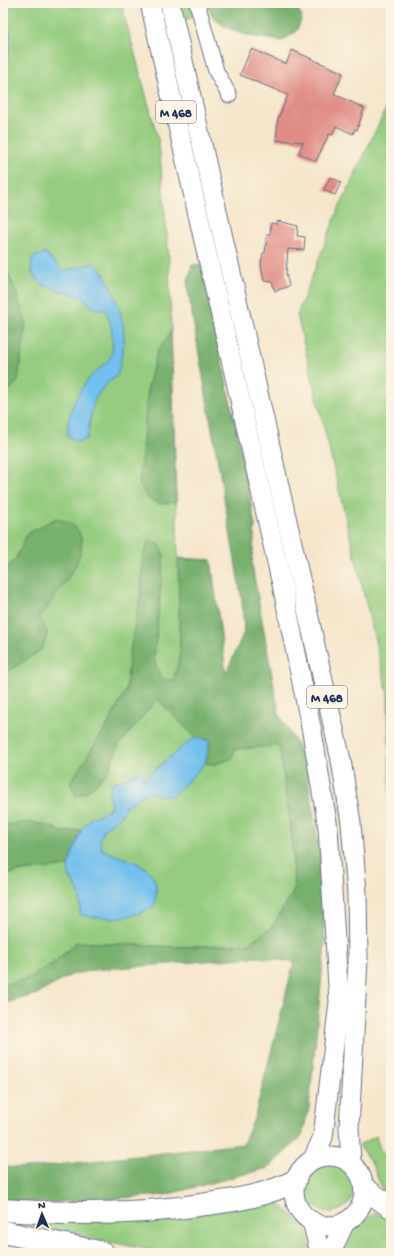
<svg xmlns="http://www.w3.org/2000/svg" width="394" height="1256" font-family="'Gochi Hand',sans-serif">
<style>
.green{fill:#95cc7f;stroke:#587e6e}
.forest{fill:#78b06e;stroke:#4a7066}
.water{fill:#73bfed;stroke:#4777a6}
.building{fill:#e08d86}
.lines{fill:none;stroke-linecap:round;stroke-linejoin:round}
.minor-casing{stroke:#676f84;stroke-width:17}
.major-casing{stroke:#676f84;stroke-width:21}
.highway-casing{stroke:#676f84;stroke-width:24}
.minor{stroke:#fff;stroke-width:15}
.major{stroke:#fff;stroke-width:19}
.highway{stroke:#fff;stroke-width:22}
.labels{text-anchor:middle;stroke-width:3.5;stroke-linejoin:round;paint-order:stroke}
.shield{fill:#fcf5e5;stroke:#5e6a86;stroke-width:1}
.shield-label{font-size:13px;font-weight:bold;fill:#1b2f5e}
</style>
<rect width="100%" height="100%" fill="#fcf5e5"/>
<filter id="ink" filterUnits="userSpaceOnUse"><feTurbulence type="fractalNoise" baseFrequency=".025" numOctaves="2"/><feDisplacementMap in="SourceGraphic" scale="8" xChannelSelector="R" yChannelSelector="G"/><feConvolveMatrix kernelMatrix="1 2 1 2 8 2 1 2 1" color-interpolation-filters="sRGB"/></filter>
<filter id="wash" filterUnits="userSpaceOnUse"><feTurbulence type="fractalNoise" baseFrequency=".012" numOctaves="4" result="noise"/><feDisplacementMap in="SourceGraphic" scale="16" xChannelSelector="R" yChannelSelector="G"/><feGaussianBlur stdDeviation="0.9" result="paint"/><feColorMatrix in="noise" values="0 0 0 0 0 0 0 0 0 0 0 0 0 0 0 0 0 1.4 0 .05"/><feComposite in="paint" operator="in"/></filter>
<g filter="url(#wash)">
<rect width="100%" height="100%" fill="#f5e6cb"/>
<g class="green">
<polygon points="3,3 121,3 159,143 169,260 178,558 211,560 235,749 279,746 292,835 294,891 271,928 247,944 178,947 77,942 52,964 27,979 3,985"/>
<polygon points="179,3 191,3 194,15 183,21"/>
<polygon points="391,98 391,948 388,695 297,315 338,210"/>
<polygon points="376,1136 380,1149 391,1164 391,1198 383,1191 372,1164 359,1145"/>
<circle cx="330" cy="1188" r="24"/>
<polygon points="271,1202 280,1205 303,1225 308,1234 311,1253 165,1253 3,1220"/>
<polygon points="375,1213 391,1219 391,1253 341,1253 344,1237"/>
</g>
<g class="forest">
<path d="M207 3H289L298 9 302 17 297 31 282 41C257 37 213 34 207 3Z"/>
<polygon points="3,260 19,300 26,324 18,381 3,397"/>
<polygon points="201,264 244,465 255,526 252,565 279,714 305,759 322,868 325,943 309,1108 302,1136 268,1168 165,1195 48,1203 3,1200 3,1167 30,1168 243,1144 254,1119 294,962 257,957 92,970 71,975 37,994 3,1004 3,985 27,979 52,964 77,942 178,947 247,944 271,928 294,891 292,835 279,746 235,749 232,759 215,764 205,763 210,741 195,737 157,699 119,745 107,773 88,791 76,796 70,783 108,724 126,690 129,656 141,591 143,555 149,542 159,543 164,555 154,659 161,679 173,680 180,657 178,559 211,560 226,673 244,632 242,601 187,285 192,265"/>
<polygon points="171,331 176,502 161,504 149,500 139,484 148,387 157,352"/>
<path d="M56 518C61 520 71 523 75 527 99 551 52 597 40 618L48 634 41 650 3 675V571L16 558 27 534Z"/>
<polygon points="31,822 49,826 62,832 81,830 68,866 22,871 3,876 3,825"/>
</g>
<g class="water">
<polygon points="3,21 10,32 9,50 3,75"/>
<path d="M45 253 64 271 94 263C111 277 125 318 124 340 123 352 120 364 117 376 89 394 93 411 87 439L78 442 68 436C66 415 77 392 92 375 97 369 108 364 111 356 115 342 111 323 106 310 96 310 88 306 83 297L42 285 32 274V258Z"/>
<path d="M195 737 210 741 205 763 178 791 170 796H161L149 792 126 805 121 816 104 829 100 840 102 849C130 864 166 862 154 906 132 920 106 920 80 915V896L75 885 69 876 68 866 81 830 92 817 102 814 111 807 109 795 111 784 143 770 142 780Z"/>
</g>
<g id="blocks">
<g class="building">
<polygon points="251,49 286,64 292,50 343,73 334,94 364,108 357,130 355,129 353,134 336,126 332,135 329,134 316,161 299,153 303,142 276,140 278,119 288,95 240,75"/>
<polygon points="330,177 341,182 335,195 324,190"/>
<polygon points="278,221 298,226 297,236 305,237 304,250 288,249 286,274 289,286 275,291 272,282 264,281 261,263 263,253 265,253 267,234 270,234 271,223 277,224"/>
</g>
</g>
</g>
<g filter="url(#ink)">
<use href="#blocks" fill-opacity="0" stroke="#676f84" stroke-width="1"/>
<g class="lines">
<g class="minor-casing">
<polyline id="minor" points="197,3 216,71 229,95"/>
</g>
<g class="major-casing">
<g id="major">
<polyline points="150,3 283,589 312,732 328,828 339,1002 323,1137 313,1159"/>
<polyline points="170,3 341,760 351,823 357,893 358,959 349,1129 351,1162"/>
<circle cx="329" cy="1191" r="35"/>
<polyline points="312,1221 320,1253"/>
<polyline points="333,1253 334,1246 345,1222"/>
</g>
</g>
<g class="highway-casing">
<g id="highway">
<polyline points="365,1189 391,1207"/>
<path d="M3 1210C72 1215 139 1215 207 1204 238 1200 267 1195 295 1181"/>
<polyline points="3,1232 103,1253"/>
</g>
</g>
<use href="#minor" class="minor"/>
<use href="#major" class="major"/>
<use href="#highway" class="highway"/>
</g>
</g>
<g class="labels">
<g class="shield">
<rect x="156" y="101" width="40" height="22" rx="3"/>
<rect x="307" y="686" width="40" height="22" rx="3"/>
</g>
<g class="shield-label">
<text x="176" y="117">M 468</text>
<text x="327" y="702">M 468</text>
</g>
</g>
<rect width="394" height="1256" fill="none" stroke="#fcf5e5" stroke-width="16"/>
<g transform="translate(42 1214) rotate(358)" stroke="#fcf5e5" stroke-width="3" paint-order="stroke">
<path d="M0-3L7 15L0 10L-7 15Z" fill="#1b2f5e"/>
<text y="-6" font-size="11" font-weight="bold" text-anchor="middle" fill="#1b2f5e">N</text>
</g>
</svg>
